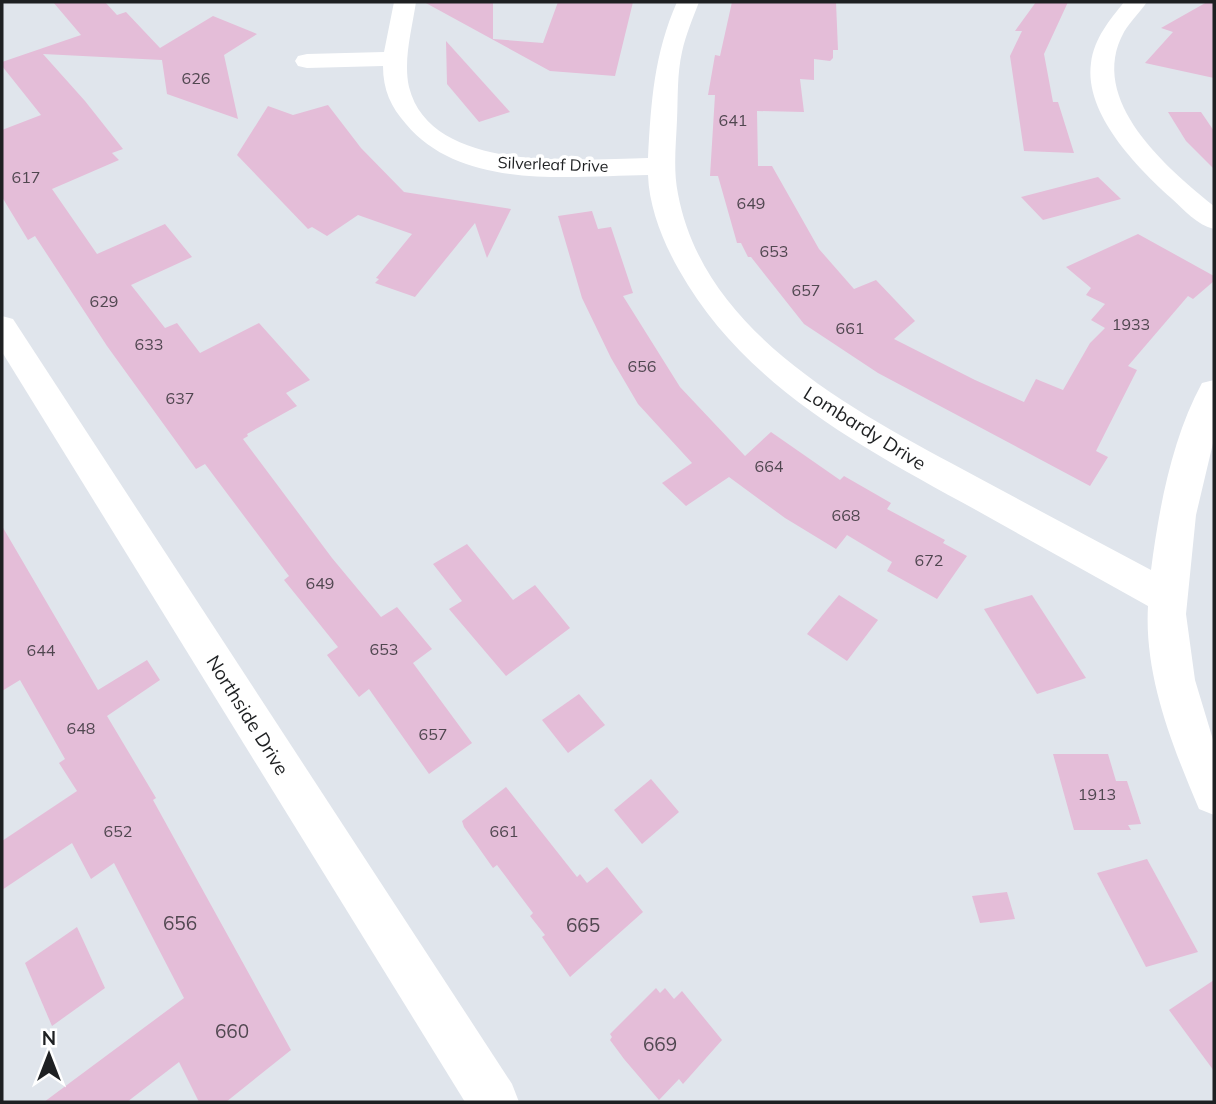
<svg xmlns="http://www.w3.org/2000/svg" width="1216" height="1104" font-family="Mulish,sans-serif">
<style>
.building{fill:#e4bdd8}
.lines{fill:none;stroke-linecap:round;stroke-linejoin:round}
.minor{fill:#fff;fill-rule:evenodd}
.labels{text-anchor:middle;stroke-width:7;stroke-linejoin:round;paint-order:stroke}
.number-label{font-size:16px;fill:#504750}
.far-street-label{font-size:16px;fill:#1e2022;stroke:#fff}
.street-label{font-size:19px;fill:#1e2022;stroke:#fff}
.near-number-label{font-size:19px;fill:#504750}
</style>
<rect width="100%" height="100%" fill="#e0e5ec"/>
<g class="building">
<polygon points="53,2 105,2 117,15 126,12 160,48 213,16 257,34 224,55 238,119 167,94 162,60 43,54 85,101 123,149 112,153 119,160 52,189 97,254 165,224 192,257 131,285 165,328 177,323 200,353 259,323 310,380 286,393 297,406 247,434 248,436 243,439 332,558 381,617 397,607 432,649 413,663 472,743 429,774 369,689 359,697 327,655 338,647 284,580 289,576 205,464 196,469 107,346 35,236 28,240 2,197 2,130 41,115 2,66 2,62 81,35"/>
<polygon points="424,2 493,2 493,39 543,43 558,2 633,2 615,76 550,71"/>
<polygon points="732,2 836,2 838,50 833,50 833,58 830,61 814,59 814,80 800,79 804,112 757,111 758,166 772,166 819,249 854,289 876,280 915,321 894,339 975,380 1024,402 1036,379 1063,390 1090,343 1105,328 1091,320 1105,304 1086,295 1091,288 1066,267 1138,234 1214,276 1214,281 1193,299 1188,296 1128,366 1137,370 1096,451 1108,457 1090,486 878,373 804,324 751,257 748,257 741,243 737,243 718,176 710,176 715,95 708,95 715,55 720,56"/>
<polygon points="1036,2 1068,2 1044,54 1053,102 1058,102 1074,153 1024,151 1010,56 1022,31 1015,31"/>
<polygon points="1207,2 1214,2 1214,78 1145,63 1173,32 1161,28"/>
<polygon points="446,41 510,112 479,122 447,84"/>
<polygon points="328,105 361,148 404,192 511,209 487,258 475,223 415,297 375,283 379,279 376,278 412,234 358,215 327,236 312,227 308,229 237,155 268,106 293,115"/>
<polygon points="1168,112 1201,112 1214,131 1214,169 1186,141"/>
<polygon points="1098,177 1121,199 1043,220 1021,197"/>
<polygon points="592,211 598,229 611,227 633,293 623,296 680,387 745,456 771,432 840,480 844,476 891,503 887,509 945,540 943,543 967,556 937,599 887,571 892,562 847,535 836,549 785,518 729,477 686,506 662,483 692,463 638,404 611,358 582,298 558,216"/>
<polygon points="2,526 98,690 147,660 160,680 107,716 156,798 153,800 291,1050 226,1102 199,1102 179,1062 127,1102 44,1102 184,998 114,863 91,879 72,843 2,890 2,841 77,791 59,763 65,759 20,680 2,691"/>
<polygon points="467,544 513,600 535,585 570,628 506,676 449,609 462,601 433,564"/>
<polygon points="839,595 878,620 847,661 807,634"/>
<polygon points="1032,595 1086,678 1037,694 984,609"/>
<polygon points="579,694 605,725 568,753 542,720"/>
<polygon points="1053,754 1108,754 1116,781 1127,781 1141,824 1128,825 1131,830 1074,830"/>
<polygon points="651,779 679,812 642,844 614,810"/>
<polygon points="506,787 577,877 580,874 587,883 607,867 643,912 570,977 542,937 545,935 530,916 533,913 497,865 493,868 464,827 462,821"/>
<polygon points="1147,859 1198,952 1146,967 1097,873"/>
<polygon points="1007,892 1015,919 980,923 972,896"/>
<polygon points="77,927 105,988 52,1026 25,963"/>
<polygon points="1214,980 1214,1071 1169,1010"/>
<polygon points="656,988 660,993 665,988 674,999 682,991 722,1040 683,1084 679,1079 659,1100 624,1059 610,1040 612,1037 610,1034"/>
</g>
<g class="lines">
<g class="minor">
<path d="M394 2H416C412 29 403 60 409 87 431 175 581 159 648 158 651 102 654 54 677 2H699C693 18 686 34 682 52 677 74 678 97 677 120 676 145 673 169 678 194 703 328 842 404 951 463 1017 499 1084 534 1151 570 1159 508 1172 438 1202 383L1214 380V439L1196 515 1186 614 1195 680 1214 743V815L1199 809C1172 745 1144 676 1148 606 1091 574 1033 542 976 510 863 448 744 386 679 270 663 242 649 207 648 175 570 176 462 191 406 124 391 107 383 90 383 66L307 68 298 66 295 61 298 56 307 54 384 52Z"/>
<path d="M1124 2H1147C1140 12 1130 22 1124 32 1086 100 1168 169 1214 206V229C1197 225 1184 210 1171 198 1137 167 1084 114 1091 63 1094 38 1110 20 1124 2Z"/>
<polygon points="2,316 13,319 512,1084 519,1102 465,1102 2,352"/>
</g>
</g>
<g class="labels">
<g class="number-label">
<text x="196" y="84">626</text>
<text x="733" y="126">641</text>
<text x="26" y="183">617</text>
<text x="751" y="209">649</text>
<text x="774" y="257">653</text>
<text x="806" y="296">657</text>
<text x="104" y="307">629</text>
<text x="1131" y="330">1933</text>
<text x="850" y="334">661</text>
<text x="149" y="350">633</text>
<text x="642" y="372">656</text>
<text x="180" y="404">637</text>
<text x="769" y="472">664</text>
<text x="846" y="521">668</text>
<text x="929" y="566">672</text>
<text x="320" y="589">649</text>
<text x="384" y="655">653</text>
<text x="41" y="656">644</text>
<text x="81" y="734">648</text>
<text x="433" y="740">657</text>
<text x="1097" y="800">1913</text>
<text x="118" y="837">652</text>
<text x="504" y="837">661</text>
</g>
<g class="far-street-label">
<text transform="translate(553 164) rotate(2)" y="6">Silverleaf Drive</text>
</g>
<g class="street-label">
<text transform="translate(865 428) rotate(32)" y="7">Lombardy Drive</text>
<text transform="translate(248 715) rotate(58)" y="7">Northside Drive</text>
</g>
<g class="near-number-label">
<text x="180" y="930">656</text>
<text x="583" y="932">665</text>
<text x="232" y="1038">660</text>
<text x="660" y="1051">669</text>
</g>
</g>
<rect width="1216" height="1104" fill="none" stroke="#1e2022" stroke-width="7"/>
<g transform="translate(49 1055)" stroke="#ffffff" stroke-width="5" paint-order="stroke">
<path d="M0-5L12 26L0 18L-12 26Z" fill="#1e2022"/>
<text y="-10" font-size="19" font-weight="bold" text-anchor="middle" fill="#1e2022">N</text>
</g>
</svg>
